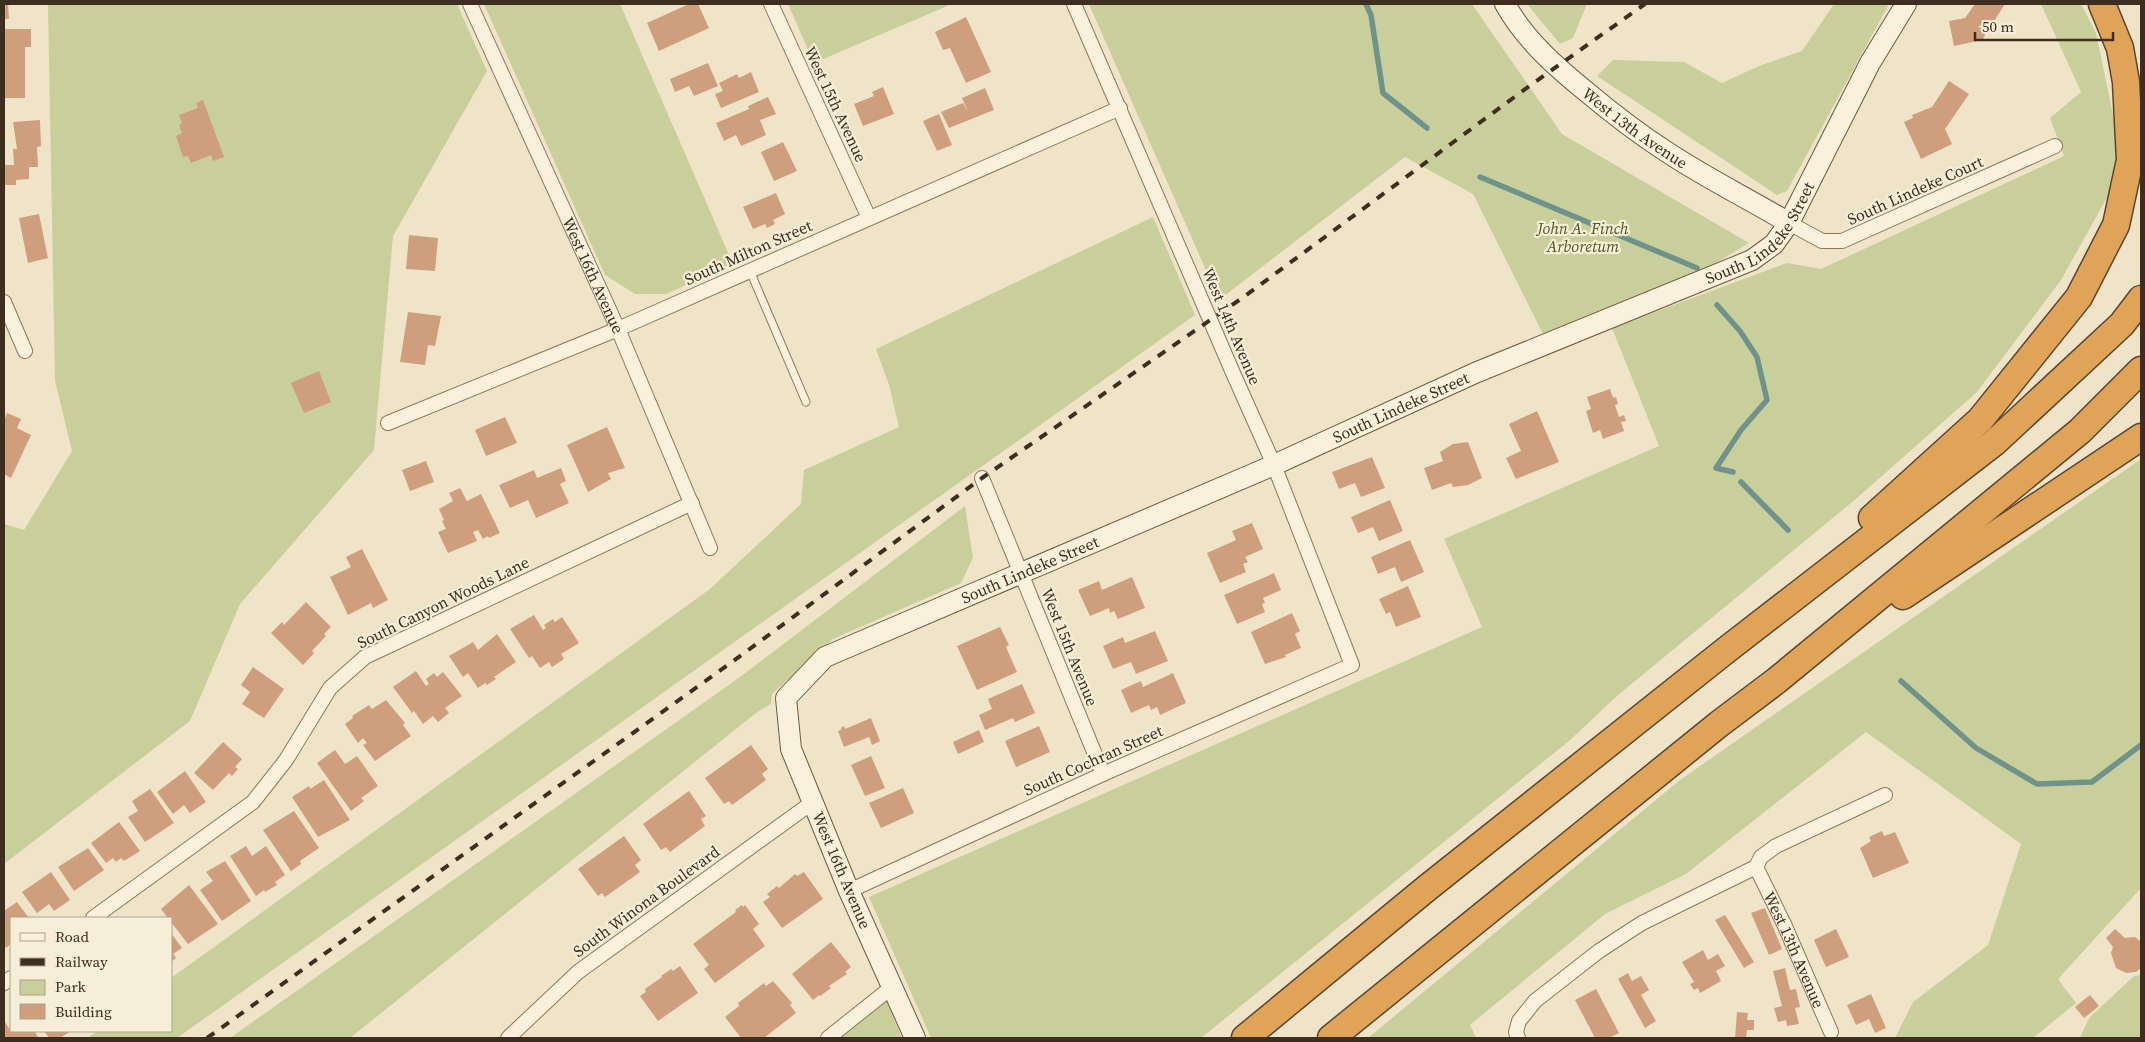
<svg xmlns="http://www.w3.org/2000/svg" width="2145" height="1042" font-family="'Source Serif 4',serif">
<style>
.green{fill:#c9cf9b}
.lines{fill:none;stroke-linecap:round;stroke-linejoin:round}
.stream{stroke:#6f938a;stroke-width:5.5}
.building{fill:#cf9f7d}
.lane-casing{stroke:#8d765c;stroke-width:9}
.street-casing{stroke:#8d765c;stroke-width:16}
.secondary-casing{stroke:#6f573f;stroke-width:22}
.highway-casing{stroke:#5b4430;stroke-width:29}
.lane{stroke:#faf1dc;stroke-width:7}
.street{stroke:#faf1dc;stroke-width:14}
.secondary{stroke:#faf1dc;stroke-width:20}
.highway{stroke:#e0a458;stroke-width:26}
.rail{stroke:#3d2e20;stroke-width:4;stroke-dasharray:9 9;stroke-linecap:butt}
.labels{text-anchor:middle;stroke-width:4.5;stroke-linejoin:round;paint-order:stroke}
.street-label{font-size:16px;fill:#3d2e20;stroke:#f7eed8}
.park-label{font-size:16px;font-style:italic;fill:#4d5a26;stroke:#f7eed8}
</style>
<rect width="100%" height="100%" fill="#f0e4c8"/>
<g class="green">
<polygon points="48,4 457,4 487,71 393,236 374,450 240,604 190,721 4,864 4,524 24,530 72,451 55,381"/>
<polygon points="484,4 620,4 733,264 666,294 635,294 605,275"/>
<polygon points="788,4 952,4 814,63"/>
<polygon points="1089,4 1472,4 1562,134 1749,243 1666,293 1543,334 1473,194 1405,157 1219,300"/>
<polygon points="1527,4 1587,4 1573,38 1560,44"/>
<polygon points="1834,4 1889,4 1787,191 1777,195 1597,76 1613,60 1684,62 1722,83 1759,66 1802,51"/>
<polygon points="2041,4 2081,4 2096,33 2117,134 2114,185 2061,280 1977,392 1857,498 1617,696 1569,741 1201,1038 931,1038 869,897 1482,627 1444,539 1659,446 1612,328 1787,263 1821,269 2064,156 2050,118 2081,92"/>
<polygon points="1153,217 1195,315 177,1038 87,1038 98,1031 171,1031 171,978 710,589 801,504 804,470 899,427 889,385 876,349"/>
<polygon points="2141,459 2141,888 2058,979 2076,1003 2033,1038 1895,1038 1913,1002 1988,945 2021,844 1866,732 1686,874 1605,914 1470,1025 1476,1038 1368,1038 1680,780"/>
<polygon points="965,506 973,558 961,583 833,639 772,694 771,704 756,713 350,1038 230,1038 740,677"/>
<polygon points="2141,975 2141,1038 2080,1038 2089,1018 2134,976"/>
<polygon points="886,1000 902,1038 839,1038"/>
</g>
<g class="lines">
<g class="stream">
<polyline points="1366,4 1371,15 1383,93 1427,128"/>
<polyline points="1480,177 1697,268"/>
<polyline points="1717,305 1740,331 1757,357 1767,400 1741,430 1716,468 1733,472"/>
<polyline points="1741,482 1788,530"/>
<polyline points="1901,681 1976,748 2037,784 2092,782 2141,745"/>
</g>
</g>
<g class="building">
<polygon points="4,4 8,4 9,19 4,19"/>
<polygon points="689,4 698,4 709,28 659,51 647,23"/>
<polygon points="1975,4 2005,4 1982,40 1954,46 1949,21 1965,18"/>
<polygon points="966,17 991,72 966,83 950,48 943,50 935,32"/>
<polygon points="4,29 31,29 31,47 25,47 25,98 4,98"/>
<polygon points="708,63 718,86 694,96 689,86 675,92 670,79"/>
<polygon points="751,72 759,92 721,108 715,94 723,91 719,83 737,74 739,78"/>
<polygon points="1949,81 1969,94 1945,129 1952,144 1921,159 1904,122 1913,118 1912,115 1932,107"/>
<polygon points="883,87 894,114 863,126 854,104 874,96 872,92"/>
<polygon points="985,88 994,110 949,128 941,112 963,103 968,112 962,98"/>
<polygon points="768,97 776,114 760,120 766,135 741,146 736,135 724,141 716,123 749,109 748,106"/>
<polygon points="203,100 224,157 213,161 211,155 191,163 188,156 183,157 176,136 182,133 179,125 182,123 179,115 198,108 196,103"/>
<polygon points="939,114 952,145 937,151 923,121"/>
<polygon points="40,120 41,146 37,147 38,167 29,167 29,179 16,180 16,185 4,185 4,165 14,165 13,149 17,149 13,122"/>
<polygon points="783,142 797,171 774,181 761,152"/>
<polygon points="776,193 785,214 773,220 775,224 767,228 765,224 753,229 743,207"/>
<polygon points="39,214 48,258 28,263 19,218"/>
<polygon points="409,235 438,238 435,271 406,269"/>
<polygon points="408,312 441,316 435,346 428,345 425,365 400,362"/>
<polygon points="319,371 331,402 304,413 291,383"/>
<polygon points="1610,389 1613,398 1616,397 1618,404 1615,405 1619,417 1624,415 1626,421 1621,422 1624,431 1603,439 1600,430 1593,433 1586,411 1591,409 1587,397"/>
<polygon points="1537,411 1559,462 1516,479 1506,458 1521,451 1509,424"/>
<polygon points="7,413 21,419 17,428 31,435 11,478 4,474 4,421"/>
<polygon points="505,417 517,443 486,456 475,430"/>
<polygon points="607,427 625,468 608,473 611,479 588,492 567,445"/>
<polygon points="1468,442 1482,478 1468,485 1453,487 1451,483 1432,490 1424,468 1443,461 1440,452 1453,444"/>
<polygon points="1372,457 1385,488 1361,497 1355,483 1339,489 1332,472"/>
<polygon points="426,461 434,482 410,491 402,470"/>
<polygon points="561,468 566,481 560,484 569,503 536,518 528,500 510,508 499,485 534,470 537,478"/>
<polygon points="460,488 467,501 481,494 500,533 489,538 488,536 483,539 478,530 473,532 477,541 448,553 438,532 446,529 442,521 444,520 439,509 453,501 449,493"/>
<polygon points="1390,500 1403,531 1379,541 1373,527 1358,533 1351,517"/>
<polygon points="1252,523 1263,549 1245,557 1248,562 1243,564 1246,572 1220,583 1207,553 1236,540 1232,531"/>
<polygon points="1410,540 1424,572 1401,582 1395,567 1378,574 1371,557"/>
<polygon points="362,549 388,600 373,608 371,603 348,615 330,577 351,567 346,557"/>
<polygon points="1274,573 1281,590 1263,598 1265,603 1262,604 1265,612 1237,624 1224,595"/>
<polygon points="1132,577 1145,608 1118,619 1114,611 1110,613 1109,608 1090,616 1078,590 1099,581 1102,590"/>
<polygon points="1408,586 1421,617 1396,627 1390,612 1386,614 1379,599"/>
<polygon points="306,602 331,627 324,634 326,636 312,651 314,653 303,665 271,633 282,622 284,625"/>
<polygon points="1292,613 1300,631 1295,634 1301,648 1285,655 1286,657 1265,664 1251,632"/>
<polygon points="534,615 543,630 546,628 544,625 553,619 555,622 562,617 579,643 561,654 564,659 552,667 549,662 540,668 532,656 529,658 510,629"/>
<polygon points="1000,627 1009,645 1006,647 1017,672 977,690 957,646"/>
<polygon points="1155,631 1168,661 1136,674 1131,662 1113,669 1103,646 1123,637 1125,643"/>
<polygon points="497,634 516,662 494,677 496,679 487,685 485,683 478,688 468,673 463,677 449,656 473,642 478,650"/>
<polygon points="253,667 284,689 264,718 242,704 250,692 241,685"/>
<polygon points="416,671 426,686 429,684 426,679 434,673 437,677 443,672 462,696 445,708 449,713 438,722 433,716 423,724 414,711 412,713 393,687"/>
<polygon points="1173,673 1186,703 1160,715 1157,707 1151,710 1149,705 1131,713 1121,690 1141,681 1143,687"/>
<polygon points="1022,684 1035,713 1015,722 1013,718 985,730 979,715 992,709 988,699"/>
<polygon points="386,700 405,723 403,725 411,736 375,761 363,745 367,743 363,738 358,743 345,724 353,718 352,716 369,705 372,709"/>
<polygon points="871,718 880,741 872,745 869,737 844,747 838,731 841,730 841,728 844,726 845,729"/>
<polygon points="1039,726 1050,752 1016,767 1005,741"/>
<polygon points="979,730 984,742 958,754 953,742"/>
<polygon points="223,742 242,759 235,767 238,769 232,776 229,773 213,790 194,773"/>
<polygon points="751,745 768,769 762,774 766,780 732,805 729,801 724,804 705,778"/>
<polygon points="335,750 345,764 357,756 378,786 361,798 364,801 351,811 317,763"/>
<polygon points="871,756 885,788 865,796 851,765"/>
<polygon points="185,771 206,802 190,813 184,805 173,814 157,792"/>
<polygon points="324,780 350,820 318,837 292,797 309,786 310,789"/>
<polygon points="903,788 914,813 881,828 869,803"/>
<polygon points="150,789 174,823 145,842 128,817 138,811 132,801"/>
<polygon points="689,791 706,816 701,819 705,826 670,852 666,847 661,850 643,824"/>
<polygon points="294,811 319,848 300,861 301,864 291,871 263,830"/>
<polygon points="119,822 140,851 124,861 121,858 116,862 113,858 106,863 91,843"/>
<polygon points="1882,831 1884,836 1895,832 1909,863 1873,878 1860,848 1871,841 1869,837"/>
<polygon points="624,836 641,860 635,865 640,872 605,897 602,893 598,896 578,869"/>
<polygon points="246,846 252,856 266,846 285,875 275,882 277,885 265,892 264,890 256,896 230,856"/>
<polygon points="88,848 104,870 74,891 58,867"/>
<polygon points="225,861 251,901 222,921 200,890 213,881 206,872"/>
<polygon points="51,872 70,900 54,911 49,904 37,913 22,892"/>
<polygon points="804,872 823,899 782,928 763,902 770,897 767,894 777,886 779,888 795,874 797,876"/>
<polygon points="189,885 218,924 188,944 171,922 171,918 168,918 161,909"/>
<polygon points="17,902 29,918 11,918 11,944 6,948 4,944 4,911"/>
<polygon points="742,905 743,907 745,905 759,924 753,929 765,946 715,983 704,969 709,965 693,944 736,912 735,910"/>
<polygon points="1765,908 1782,949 1769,955 1751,913"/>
<polygon points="1725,915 1754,962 1744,968 1715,920"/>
<polygon points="1836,929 1849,957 1826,967 1814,940"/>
<polygon points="2115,929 2125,938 2135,937 2141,942 2141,968 2136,972 2126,973 2116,968 2111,953 2113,947 2106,938"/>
<polygon points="171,933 182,948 173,954 176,958 171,962"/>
<polygon points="831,942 851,967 845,972 847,974 829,986 831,988 820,996 819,995 813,1000 792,974"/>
<polygon points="1703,950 1708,960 1718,954 1725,966 1716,971 1721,981 1700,993 1698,988 1694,990 1690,984 1694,982 1682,962"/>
<polygon points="680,966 698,993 658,1021 640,996 646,992 645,989 662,977 661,976 671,969 673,971"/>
<polygon points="1785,968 1790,990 1796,989 1800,1007 1795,1008 1799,1024 1787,1026 1786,1020 1778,1022 1774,1008 1782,1006 1773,971"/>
<polygon points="1628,973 1632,981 1641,976 1649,990 1641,995 1656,1021 1645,1028 1618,979"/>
<polygon points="773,981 792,1003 790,1005 796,1013 764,1038 741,1038 725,1017 739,1006 738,1003 764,983 766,986"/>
<polygon points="1596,989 1619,1033 1609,1038 1595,1038 1575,1000"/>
<polygon points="1871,994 1886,1028 1875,1033 1869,1019 1856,1025 1847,1005"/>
<polygon points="2090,995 2099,1006 2084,1018 2075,1007"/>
<polygon points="1737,1012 1748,1013 1747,1020 1754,1020 1754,1030 1747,1030 1746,1038 1735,1038"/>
<polygon points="4,1021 11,1031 34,1031 39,1038 4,1038"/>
<polygon points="44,1031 71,1031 60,1038 49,1038"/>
</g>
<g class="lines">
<g class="lane-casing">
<polyline id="lane" points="750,271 806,402"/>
</g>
<g class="street-casing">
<g id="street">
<path id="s1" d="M470 4 618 329 710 548"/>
<polyline points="771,4 869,218"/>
<polyline points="1789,223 1822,241 1842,241 2055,146"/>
<polyline points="4,302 25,351"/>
<polyline points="388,423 618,329 1120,108"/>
<polyline points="982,478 1103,774"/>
<path id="s2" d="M1756 867 1784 924 1831 1032"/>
<polyline points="849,891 1103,774 1352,665 1274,465 1233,373 1074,4"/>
<polyline points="93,918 253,802 286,760 330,688 365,657 692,503"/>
<polyline points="4,983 11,978"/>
<polyline points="508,1038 578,972 813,802"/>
<polyline points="828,1038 892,987"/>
<polyline points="1518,1038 1516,1032 1519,1021 1535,1001 1599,951 1642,923 1756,867 1761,857 1776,846 1885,795"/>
</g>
</g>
<g class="secondary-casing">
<g id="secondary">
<path id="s3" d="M1505 4C1525 40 1556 67 1588 93 1613 114 1639 134 1667 152 1706 178 1749 199 1789 223"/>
<path id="s4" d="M915 1038 849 891 791 749 786 698 825 657 1274 465 1475 373 1752 260 1774 244 1789 223 1870 63 1906 4"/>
</g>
</g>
<g class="highway-casing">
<g id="highway">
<polyline points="1872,518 1980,420 2079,297 2116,225 2130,160 2126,82 2120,48 2102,4"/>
<polyline points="1903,596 2141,437"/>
<polyline points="1245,1038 1427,888 1725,651 1995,442 2122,324 2141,299"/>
<polyline points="1331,1038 1719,724 1776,681 2080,431 2141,370"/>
</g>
</g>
<use href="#lane" class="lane"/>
<use href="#street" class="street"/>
<use href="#secondary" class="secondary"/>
<use href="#highway" class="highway"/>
<polyline class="rail" points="207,1038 732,662 982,478 1245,296 1528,87 1645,4"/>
</g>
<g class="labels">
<g class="street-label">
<text transform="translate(836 104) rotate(65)" y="6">West 15th Avenue</text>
<text dy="6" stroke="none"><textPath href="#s3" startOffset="181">West 13th Avenue</textPath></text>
<text transform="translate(1915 190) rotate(-24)" y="6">South Lindeke Court</text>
<text dy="6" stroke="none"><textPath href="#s4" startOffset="1455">South Lindeke Street</textPath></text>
<text transform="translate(748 252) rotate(-24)" y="6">South Milton Street</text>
<text dy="6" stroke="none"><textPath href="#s1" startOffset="298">West 16th Avenue</textPath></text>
<text transform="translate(1232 326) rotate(67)" y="6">West 14th Avenue</text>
<text dy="6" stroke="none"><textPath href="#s4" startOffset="1050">South Lindeke Street</textPath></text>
<text dy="6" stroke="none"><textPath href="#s4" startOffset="645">South Lindeke Street</textPath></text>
<text transform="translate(443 602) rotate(-26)" y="6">South Canyon Woods Lane</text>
<text transform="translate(1070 647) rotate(68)" y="6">West 15th Avenue</text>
<text transform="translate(1093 760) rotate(-24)" y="6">South Cochran Street</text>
<text transform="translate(842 870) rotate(67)" y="6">West 16th Avenue</text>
<text transform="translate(646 901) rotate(-36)" y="6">South Winona Boulevard</text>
<text dy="6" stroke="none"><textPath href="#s2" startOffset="91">West 13th Avenue</textPath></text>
</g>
<g class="park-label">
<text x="1583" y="234">John A. Finch<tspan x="1583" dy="18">Arboretum</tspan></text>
</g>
</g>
<rect width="2145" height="1042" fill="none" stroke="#3d2e20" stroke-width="10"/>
<rect x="10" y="917" width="162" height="115" fill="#f7eed8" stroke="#ada18e"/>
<rect x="20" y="933" width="25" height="8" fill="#faf1dc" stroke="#ada18e"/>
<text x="55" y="942" font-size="15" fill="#3d2e20">Road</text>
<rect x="20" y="958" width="25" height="8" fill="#3d2e20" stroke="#ada18e"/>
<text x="55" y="967" font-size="15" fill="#3d2e20">Railway</text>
<rect x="20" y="980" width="25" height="15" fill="#c9cf9b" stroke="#ada18e"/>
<text x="55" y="992" font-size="15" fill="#3d2e20">Park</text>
<rect x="20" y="1004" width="25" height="15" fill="#cf9f7d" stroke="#ada18e"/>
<text x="55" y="1017" font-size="15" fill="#3d2e20">Building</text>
<path d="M1975 32v8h138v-8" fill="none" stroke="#3d2e20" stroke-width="2.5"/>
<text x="1982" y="32" font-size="15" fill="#3d2e20" stroke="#f7eed8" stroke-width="4" paint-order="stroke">50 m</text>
</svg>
